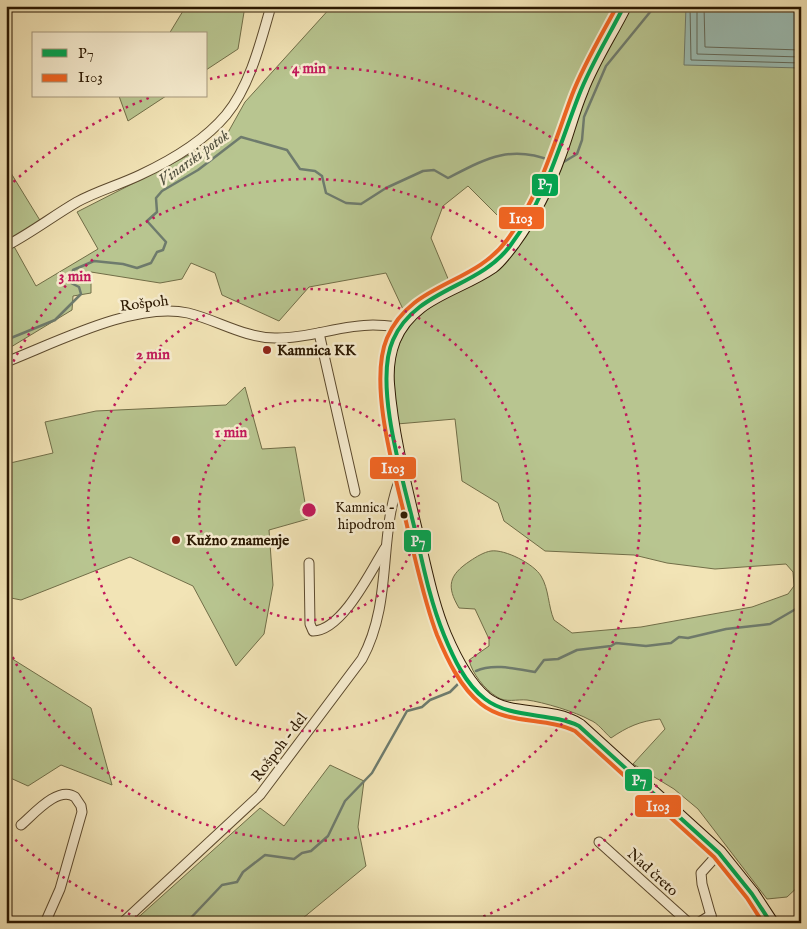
<svg xmlns="http://www.w3.org/2000/svg" width="807" height="929" font-family="'IM FELL English',serif">
<style>
.green{fill:#b8c590;stroke:#716e48;fill-rule:evenodd}
.water{fill:#9cbeb5;stroke:#6e7b6d}
.lines{fill:none;stroke-linecap:round;stroke-linejoin:round}
.shore{stroke:#636a5a;stroke-width:1}
.stream{stroke:#6e7b6d;stroke-width:2.5}
.street-casing{stroke:#5c4a2e;stroke-width:11}
.secondary-casing{stroke:#2a1700;stroke-width:16}
.street{stroke:#f7edd0;stroke-width:9}
.secondary{stroke:#f7edd0;stroke-width:14}
.bus-1-casing{stroke:#f7edd0;stroke-width:8}
.bus-2-casing{stroke:#f7edd0;stroke-width:8}
.bus-1{stroke:#00a651;stroke-width:4}
.bus-2{stroke:#f26522;stroke-width:4}
.ring{fill:none;stroke:#c2185b;stroke-width:2.5;stroke-dasharray:2.5 5}
.poi-dot{fill:#8f2418;stroke:#f7edd0;stroke-width:2}
.bus-dot{fill:#2a1700;stroke:#f7edd0;stroke-width:2}
.labels{text-anchor:middle;stroke-width:5;stroke-linejoin:round;paint-order:stroke}
.bus-label{font-size:14px;fill:#2a1700;stroke:#f7edd0;text-anchor:end}
.street-label{font-size:15px;fill:#2a1700;stroke:#f7edd0}
.poi-label{font-size:15px;font-weight:bold;fill:#2a1700;stroke:#f7edd0;text-anchor:start}
.water-label{font-size:16px;font-style:italic;fill:#52513f;stroke:#f7edd0}
.centre{fill:#c2185b;stroke:#f7edd0;stroke-width:2.5}
.ring-label{font-size:15px;text-anchor:middle;font-weight:bold;fill:#c2185b;stroke:#f7edd0;stroke-width:5;stroke-linejoin:round;paint-order:stroke}
.line-badge{stroke:#f7edd0;stroke-width:2}
.badge-label{font-size:14px;text-anchor:middle;font-weight:bold;fill:#fff}
</style>
<rect width="100%" height="100%" fill="#f2e4b6"/>
<filter id="stains"><feTurbulence type="fractalNoise" baseFrequency=".004" numOctaves="4"/><feColorMatrix values="0 0 0 0 .2 0 0 0 0 .09 0 0 0 0 .02 0 0 0 .5 -.17"/></filter>
<radialGradient id="worn" r=".72"><stop offset=".6" stop-color="#630" stop-opacity="0"/><stop offset="1" stop-color="#630" stop-opacity=".3"/></radialGradient>
<g class="green">
<polygon points="186,6 245,6 238,49 206,70 206,34 169,34"/>
<path d="M332 6H801V884L787 897 767 899 698 809 674 789 633 764 665 729 660 719C640 721 627 727 611 738 604 732 598 723 590 720 576 712 543 702 527 700 517 699 506 703 497 697 484 689 472 673 469 660L489 646V639L475 609 459 608C446 586 449 575 470 561 476 557 484 552 491 551 505 549 534 564 541 576 549 589 548 606 554 620L572 633 641 627 752 607 788 594 794 586 793 572 786 564 715 569 667 563 634 555 545 551 504 521 498 503 462 481 455 419 397 424 388 386 395 354 409 322 386 273 309 287 279 321 222 295 215 273 191 263 182 279 160 283 91 272V293L73 296 72 310 6 350V165L41 222 11 241 36 286 98 249 77 212 226 136 245 102ZM468 186 521 239 488 276 454 293 431 238 443 206Z"/>
<polygon points="119,96 166,96 128,121"/>
<polygon points="245,387 262,449 295,447 308,519 269,530 273,585 264,634 236,666 193,586 130,557 21,600 6,597 6,464 53,453 45,422 96,411 226,405"/>
<polygon points="6,655 91,708 112,785 61,765 28,786 6,776"/>
<polygon points="330,765 364,781 358,827 366,866 297,923 132,923 260,808 284,826"/>
</g>
<polygon class="water" points="686,6 801,6 801,68 684,65"/>
<g class="lines">
<g class="shore">
<polyline points="690,6 691,60 801,63"/>
<polyline points="697,6 697,54 801,57"/>
<polyline points="704,6 705,47 801,50"/>
</g>
<g class="stream">
<polyline points="562,163 577,154 582,140 584,117 606,66 655,6"/>
<path d="M6 340 55 320 81 294 79 287 71 283 73 270 94 261 123 264 137 268 151 263 157 252 163 250 166 242 147 221 157 212 156 198 162 191 198 170 241 137 287 150 300 169 315 171 322 176 326 193 346 203 361 204 386 188 423 171 434 170 448 178C485 159 510 144 552 161"/>
<path d="M476 671C493 663 517 669 535 672L544 660 558 659 577 650 611 646 616 643 646 646 671 643 679 637 688 638 726 629 770 624 801 606"/>
<polyline points="186,923 222,885 237,882 243,872 265,855 294,859 302,853 311,851 328,836 345,801 372,773 407,711 422,707 430,700 450,692 463,679"/>
</g>
<g class="street-casing">
<g id="street">
<path d="M6 246C31 233 53 216 77 202 97 191 119 185 140 175 170 161 205 140 226 115 250 86 261 41 271 6"/>
<polyline points="319,333 355,492"/>
<path d="M6 362C55 343 136 301 188 313 217 320 245 338 275 338 308 339 340 325 373 325 382 325 391 326 400 327"/>
<path d="M309 563 310 624 313 631C342 631 371 571 385 548"/>
<path d="M21 825C33 815 58 785 75 797L81 806 82 812 60 889 45 923"/>
<polyline points="599,842 689,923"/>
<path d="M122 923 260 795 362 659C394 600 377 535 401 476"/>
<polyline points="698,923 711,915"/>
<polyline points="713,923 702,884 701,873 719,853"/>
</g>
</g>
<g class="secondary-casing">
<path id="secondary" d="M624 6C610 34 592 61 581 90 572 111 567 133 559 154 548 185 532 216 513 242 507 250 499 261 492 266 457 290 411 296 393 340 388 353 386 370 387 384 391 436 405 489 417 539 425 571 431 604 444 635 453 656 467 684 485 699 512 720 548 707 579 726L719 853 752 894 771 923"/>
</g>
<use href="#street" class="street"/>
<use href="#secondary" class="secondary"/>
<g class="bus-1-casing">
<path id="bus-1" d="M624 6C609 36 591 64 579 95 558 149 546 198 510 246 479 288 415 289 393 340 373 384 404 483 415 530 423 565 430 601 444 635 453 657 465 684 485 699 511 719 550 712 579 726L719 853 752 894 771 923"/>
</g>
<g class="bus-2-casing">
<path id="bus-2" d="M617 6C601 36 584 64 572 95 553 146 540 195 507 240 473 286 411 282 387 338 367 385 397 481 408 530 417 565 424 601 437 635 447 659 460 687 481 704 507 725 546 717 575 731L714 857 747 898 763 923"/>
</g>
<use href="#bus-1" class="bus-1"/>
<use href="#bus-2" class="bus-2"/>
</g>
<g class="ring">
<circle cx="309" cy="510" r="110"/>
<circle cx="309" cy="510" r="221"/>
<path d="M7 375A331 331 0 1 1 7 645"/>
<path d="M151 923A442 442 0 0 1 8 833M8 187A442 442 0 0 1 151 97M210 79A442 442 0 0 1 467 923"/>
</g>
<g class="poi-dot">
<circle cx="267" cy="350" r="5"/>
<circle cx="176" cy="540" r="5"/>
</g>
<circle class="bus-dot" cx="404" cy="515" r="4.5"/>
<g class="labels">
<g class="bus-label">
<text x="395" y="512">Kamnica -<tspan x="395" dy="17">hipodrom</tspan></text>
</g>
<g class="street-label">
<text transform="translate(144 303) rotate(-7)" y="5">Rošpoh</text>
<text transform="translate(279 747) rotate(-53)" y="5">Rošpoh - del</text>
<text transform="translate(653 872) rotate(42)" y="5">Nad čreto</text>
</g>
<g class="poi-label">
<text x="277" y="355">Kamnica KK</text>
<text x="186" y="545">Kužno znamenje</text>
</g>
<g class="water-label">
<text transform="translate(193 157) rotate(-36)" y="6">Vinarski potok</text>
</g>
</g>
<circle cx="309" cy="510" r="8" class="centre"/>
<g class="ring-label">
<text x="309" y="73">4 min</text>
<text x="75" y="281">3 min</text>
<text x="153" y="359">2 min</text>
<text x="231" y="437">1 min</text>
</g>
<g class="line-badge">
<rect x="531" y="173" width="28" height="24" rx="5" fill="#00a651"/>
<rect x="498" y="206" width="47" height="24" rx="5" fill="#f26522"/>
<rect x="369" y="456" width="48" height="24" rx="5" fill="#f26522"/>
<rect x="403" y="529" width="29" height="24" rx="5" fill="#00a651"/>
<rect x="624" y="768" width="29" height="24" rx="5" fill="#00a651"/>
<rect x="634" y="794" width="48" height="24" rx="5" fill="#f26522"/>
</g>
<g class="badge-label">
<text x="545" y="189">P7</text>
<text x="521" y="223">I103</text>
<text x="393" y="473">I103</text>
<text x="418" y="546">P7</text>
<text x="639" y="785">P7</text>
<text x="658" y="811">I103</text>
</g>
<rect width="807" height="929" fill="none" stroke="#f2e4b6" stroke-width="25"/>
<rect x="8" y="8" width="792" height="914" fill="none" stroke="#2a1700" stroke-width="2.5"/>
<rect x="12" y="12" width="782" height="904" fill="none" stroke="#2a1700"/>
<rect x="32" y="32" width="175" height="65" fill="#f7edd0" stroke="#a5977d"/>
<rect x="42" y="49" width="25" height="8" fill="#00a651" stroke="#a5977d"/>
<text x="78" y="58" font-size="15" fill="#2a1700">P7</text>
<rect x="42" y="74" width="25" height="8" fill="#f26522" stroke="#a5977d"/>
<text x="78" y="82" font-size="15" fill="#2a1700">I103</text>
<rect width="100%" height="100%" filter="url(#stains)"/>
<rect width="100%" height="100%" fill="url(#worn)"/>
</svg>
